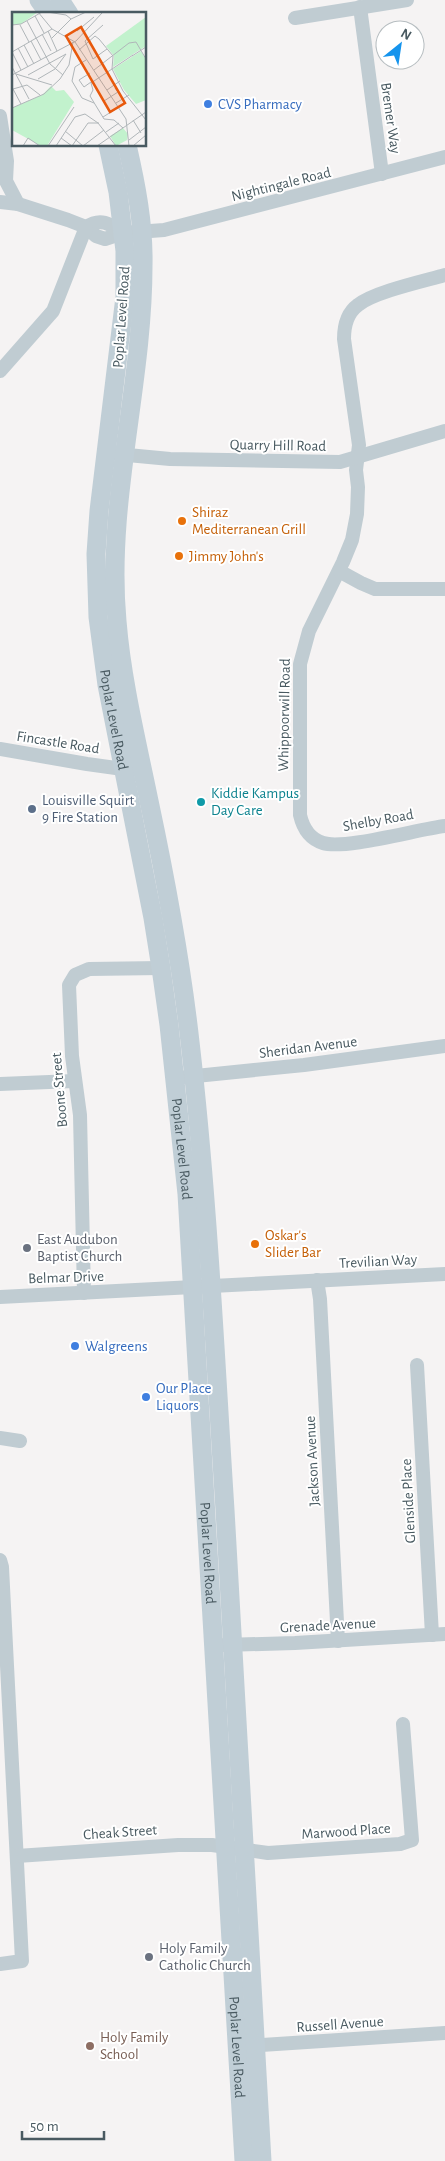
<svg xmlns="http://www.w3.org/2000/svg" width="445" height="2161" font-family="'Alegreya Sans',sans-serif">
<style>
.lines{fill:none;stroke-linecap:round;stroke-linejoin:round}
.minor{stroke:#c0ccd2;stroke-width:14}
.secondary{stroke:#c0ced6;stroke-width:19}
.shop-dot{fill:#3f7fe0;stroke:#fff;stroke-width:2}
.food-dot{fill:#e8710a;stroke:#fff;stroke-width:2}
.culture-dot{fill:#0f9aa8;stroke:#fff;stroke-width:2}
.service-dot{fill:#5c6f8a;stroke:#fff;stroke-width:2}
.worship-dot{fill:#6b7280;stroke:#fff;stroke-width:2}
.education-dot{fill:#8d6e63;stroke:#fff;stroke-width:2}
.labels{text-anchor:middle;stroke-width:4;stroke-linejoin:round;paint-order:stroke}
.shop-label{font-size:15px;fill:#366cbe;stroke:#fff;text-anchor:start}
.street-label{font-size:15px;fill:#495a61;stroke:#fff}
.food-label{font-size:15px;fill:#c56008;stroke:#fff;text-anchor:start}
.culture-label{font-size:15px;fill:#0d838f;stroke:#fff;text-anchor:start}
.service-label{font-size:15px;fill:#4e5e75;stroke:#fff;text-anchor:start}
.worship-label{font-size:15px;fill:#5b616d;stroke:#fff;text-anchor:start}
.education-label{font-size:15px;fill:#785e54;stroke:#fff;text-anchor:start}
.inset-road{fill:none;stroke:#b0b6b9;stroke-width:1}
.view{fill:#e8590c;fill-opacity:0.15;stroke:#e8590c;stroke-width:2.5}
.inset-edge{fill:none;stroke:#495a61;stroke-width:2.5}
</style>
<rect width="100%" height="100%" fill="#f5f3f3"/>
<g class="lines">
<g class="minor">
<polyline points="360,7 382,174"/>
<polyline points="295,18 407,0"/>
<polyline points="0,116 7,161 6,181 18,204"/>
<polyline points="0,202 18,204 68,220 86,227 96,236 105,239 123,233 164,230 445,157"/>
<path d="M86 227C101 217 110 224 123 233"/>
<path d="M445 275C424 281 374 292 358 305 347 313 344 327 344 339L359 445 356 470 358 487 357 514 352 540 343 562 309 631 300 664V815C303 828 310 839 323 843 344 850 419 829 445 826"/>
<polyline points="0,371 53,311 86,227"/>
<polyline points="117,454 170,459 340,462 445,431"/>
<polyline points="339,571 361,583 375,589 445,589"/>
<polyline points="0,749 87,764 123,769 131,767"/>
<polyline points="186,1077 304,1065 445,1046"/>
<polyline points="0,1084 74,1081"/>
<polyline points="317,1280 320,1299 338,1641"/>
<polyline points="84,1293 80,1115 72,1056 69,985 75,975 89,969 161,968"/>
<polyline points="0,1297 445,1274"/>
<polyline points="417,1365 432,1635"/>
<polyline points="0,1438 20,1441"/>
<polyline points="0,1560 2,1567 22,1961 0,1964"/>
<polyline points="224,1645 295,1643 445,1634"/>
<polyline points="17,1856 178,1845 212,1845 268,1853 400,1844 412,1840 403,1724"/>
<polyline points="248,2046 445,2033"/>
</g>
<g class="secondary">
<polyline points="39,0 49,14"/>
<polyline points="60,0 69,14"/>
<path id="s1" d="M108 145 118 192 125 251V297L99 511 96 554 98 617 107 685 153 918 161 968 169 1025 187 1194 244 2161"/>
<path d="M127 145C136 184 144 225 143 266 143 385 106 502 117 621 122 682 137 742 149 801 166 881 181 961 190 1042 208 1198 215 1354 225 1510 237 1727 249 1944 262 2161"/>
</g>
</g>
<g class="shop-dot">
<circle cx="208" cy="104" r="5"/>
<circle cx="75" cy="1346" r="5"/>
<circle cx="146" cy="1397" r="5"/>
</g>
<g class="food-dot">
<circle cx="182" cy="521" r="5"/>
<circle cx="179" cy="556" r="5"/>
<circle cx="255" cy="1244" r="5"/>
</g>
<circle class="culture-dot" cx="201" cy="802" r="5"/>
<circle class="service-dot" cx="32" cy="809" r="5"/>
<g class="worship-dot">
<circle cx="27" cy="1248" r="5"/>
<circle cx="149" cy="1957" r="5"/>
</g>
<circle class="education-dot" cx="90" cy="2046" r="5"/>
<g class="labels">
<g class="shop-label">
<text x="218" y="109">CVS Pharmacy</text>
<text x="85" y="1351">Walgreens</text>
<text x="156" y="1393">Our Place<tspan x="156" dy="17">Liquors</tspan></text>
</g>
<g class="street-label">
<text transform="translate(391 118) rotate(82)" y="5">Bremer Way</text>
<text transform="translate(281 184) rotate(-14)" y="5">Nightingale Road</text>
<text transform="translate(121 317) rotate(-86)" y="5">Poplar Level Road</text>
<text transform="translate(278 445) rotate(1)" y="5">Quarry Hill Road</text>
<text transform="translate(284 715) rotate(-89)" y="5">Whippoorwill Road</text>
<text dy="5" stroke="none"><textPath href="#s1" startOffset="579">Poplar Level Road</textPath></text>
<text transform="translate(58 742) rotate(9)" y="5">Fincastle Road</text>
<text transform="translate(378 820) rotate(-10)" y="5">Shelby Road</text>
<text transform="translate(308 1047) rotate(-7)" y="5">Sheridan Avenue</text>
<text transform="translate(59 1090) rotate(-95)" y="5">Boone Street</text>
<text dy="5" stroke="none"><textPath href="#s1" startOffset="1014">Poplar Level Road</textPath></text>
<text transform="translate(378 1261) rotate(-3)" y="5">Trevilian Way</text>
<text transform="translate(66 1277) rotate(-2)" y="5">Belmar Drive</text>
<text transform="translate(312 1461) rotate(-93)" y="5">Jackson Avenue</text>
<text transform="translate(408 1501) rotate(-93)" y="5">Glenside Place</text>
<text dy="5" stroke="none"><textPath href="#s1" startOffset="1419">Poplar Level Road</textPath></text>
<text transform="translate(328 1625) rotate(-3)" y="5">Grenade Avenue</text>
<text transform="translate(346 1831) rotate(-4)" y="5">Marwood Place</text>
<text transform="translate(120 1832) rotate(-4)" y="5">Cheak Street</text>
<text transform="translate(340 2024) rotate(-4)" y="5">Russell Avenue</text>
<text dy="5" stroke="none"><textPath href="#s1" startOffset="1914">Poplar Level Road</textPath></text>
</g>
<g class="food-label">
<text x="192" y="517">Shiraz<tspan x="192" dy="17">Mediterranean Grill</tspan></text>
<text x="189" y="561">Jimmy John's</text>
<text x="265" y="1240">Oskar's<tspan x="265" dy="17">Slider Bar</tspan></text>
</g>
<g class="culture-label">
<text x="211" y="798">Kiddie Kampus<tspan x="211" dy="17">Day Care</tspan></text>
</g>
<g class="service-label">
<text x="42" y="805">Louisville Squirt<tspan x="42" dy="17">9 Fire Station</tspan></text>
</g>
<g class="worship-label">
<text x="37" y="1244">East Audubon<tspan x="37" dy="17">Baptist Church</tspan></text>
<text x="159" y="1953">Holy Family<tspan x="159" dy="17">Catholic Church</tspan></text>
</g>
<g class="education-label">
<text x="100" y="2042">Holy Family<tspan x="100" dy="17">School</tspan></text>
</g>
</g>
<g transform="translate(12 12)">
<rect width="134" height="134" fill="#f5f3f3"/>
<path d="M39 74 44 79 52 78 62 90 35 134H29L0 118V96L30 83Z" fill="#c2f2cd"/>
<path d="M0 0H26L9 12 0 13ZM134 5V34L101 55 102 44 94 34ZM129 39 134 48V88L124 92 112 78 101 57ZM111 116 116 122 115 128 104 134 98 124Z" fill="#c2f2cd"/>
<path class="inset-road" d="M26 0 40 17 63 30 114 107 117 134M35 0 54 3 59 7M23 4 32 21M15 9 38 52 51 63M0 13 9 12 30 0M8 13 17 30M91 13 73 29 81 47 95 37M36 19 45 39M65 19 82 5M30 22 39 39M40 26 59 7 74 0M87 27 101 44 100 57 111 79 134 108M19 29 29 48M12 33 22 52M6 36 16 55M67 38 83 24 87 27M0 40 40 17M0 40 9 58M120 44 134 35M74 48 63 55 60 69 70 86 82 91M0 55 17 87M82 58 117 31 124 30 134 47M78 61 67 68 72 75 79 70M4 62 40 73M0 63 64 29 90 1M16 63 54 42M26 67 43 57 54 42M1 77 15 73 28 83M1 77 9 92M95 78 108 69M92 89 106 80 103 76M104 91 117 83M0 96 32 82 48 67 57 53 61 30M91 105 107 95M92 107 78 84 81 78 79 71 121 43M92 107 102 108 111 116M121 108 129 121M53 119 71 134M94 120 107 111M49 126 60 134 76 111H87M117 128 134 115M11 134 16 126 28 134M36 134 62 95M44 134 63 105 73 102 86 111 104 134M71 134 92 118M85 134 134 100M121 134 134 123"/>
<path class="view" d="M69 15 113 91 98 100 54 24Z"/>
<rect width="134" height="134" class="inset-edge"/>
</g>
<g transform="translate(400 45) rotate(30)"><circle r="24" fill="#ffffff" stroke="#b6bdc0"/>
<path d="M0-4L9 19L0 12L-9 19Z" fill="#1594ed"/>
<text y="-8" font-size="14" font-weight="bold" text-anchor="middle" fill="#495a61">N</text>
</g>
<path d="M22 2131v8h82v-8" fill="none" stroke="#495a61" stroke-width="2.5"/>
<text x="30" y="2131" font-size="15" fill="#495a61" stroke="#ffffff" stroke-width="4" paint-order="stroke">50 m</text>
</svg>
